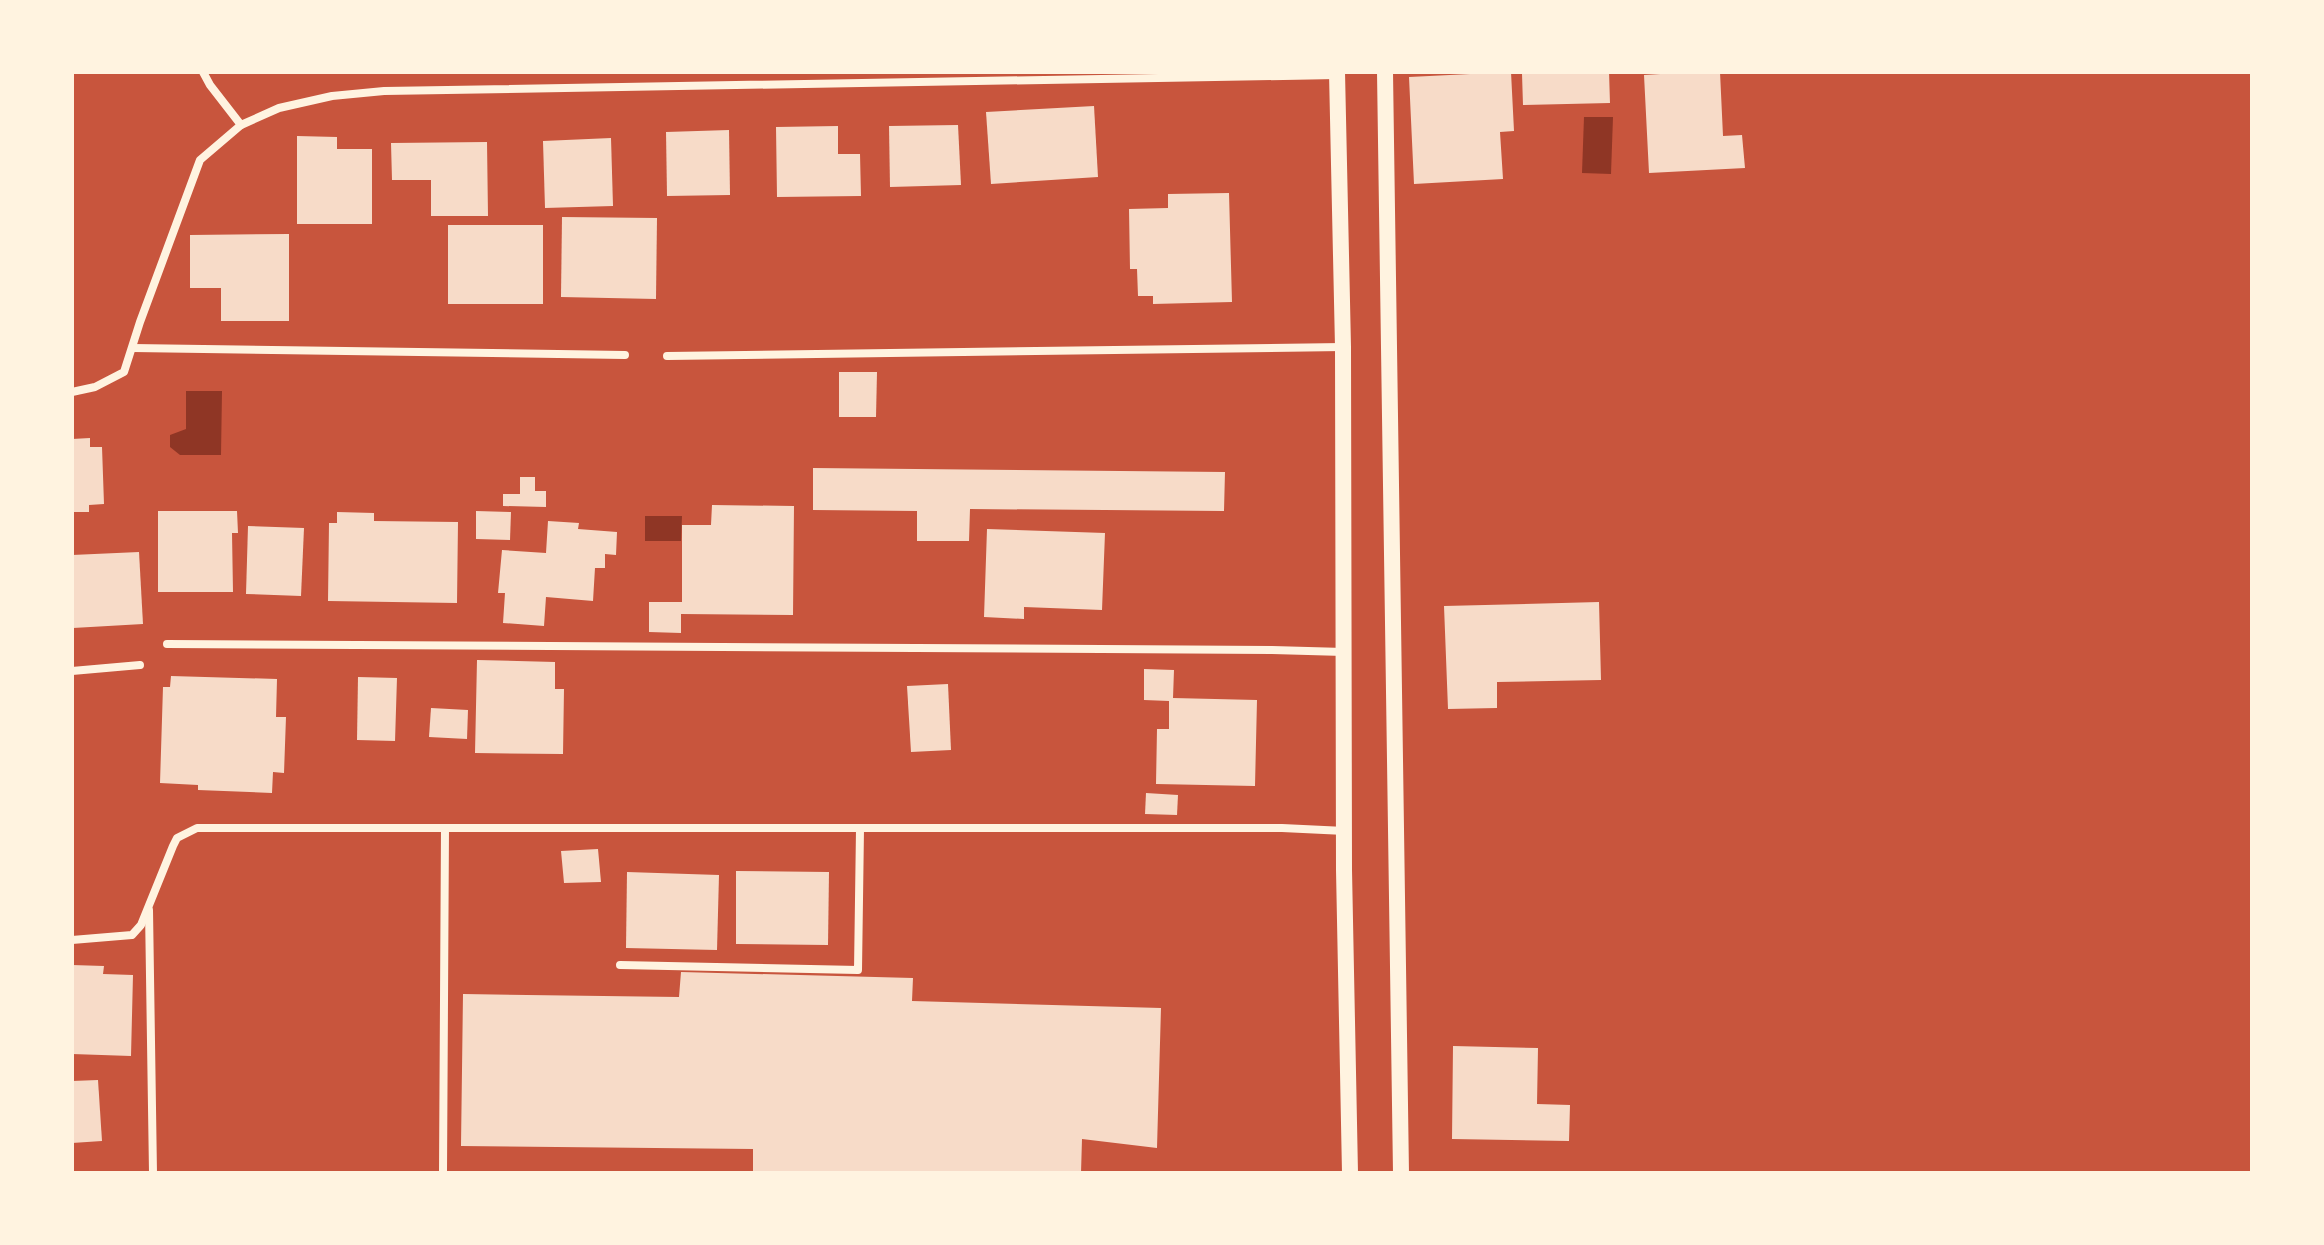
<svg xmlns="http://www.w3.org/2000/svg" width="2324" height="1245" font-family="'IBM Plex Sans',sans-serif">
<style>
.water{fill:#8f3625}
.building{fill:#f7dbc8}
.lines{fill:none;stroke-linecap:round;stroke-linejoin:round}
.minor{stroke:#fff3e0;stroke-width:8}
.secondary{stroke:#fff3e0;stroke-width:16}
</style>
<rect width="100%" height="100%" fill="#c8553d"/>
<g class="water">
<polygon points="1584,117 1613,117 1611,174 1582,173"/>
<polygon points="186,391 222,391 221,455 180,455 170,447 170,435 186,429"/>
<polygon points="645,516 682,516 681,541 645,541"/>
</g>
<g class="building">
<polygon points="1511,72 1514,131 1500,132 1503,179 1414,184 1409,77"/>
<polygon points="1609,72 1610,103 1523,105 1522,74"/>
<polygon points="1693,72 1720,72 1723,136 1742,135 1745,168 1649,173 1644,75"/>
<polygon points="1094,106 1098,177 991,184 986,112"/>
<polygon points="958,125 961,185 890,187 889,126"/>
<polygon points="838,126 838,154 860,154 861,196 777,197 776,127"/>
<polygon points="729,130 730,195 667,196 666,132"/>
<polygon points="297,136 337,137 337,149 372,149 372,224 297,224"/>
<polygon points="611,138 613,206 545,208 543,141"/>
<polygon points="487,142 488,216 431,216 431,180 392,180 391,143"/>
<polygon points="1229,193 1232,302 1153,304 1153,296 1138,296 1137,269 1130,269 1129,209 1168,208 1168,194"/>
<polygon points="562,217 657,218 656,299 561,297"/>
<rect x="448" y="225" width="95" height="79"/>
<polygon points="289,234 289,321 221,321 221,288 190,288 190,235"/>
<polygon points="839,372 877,372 876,417 839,417"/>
<polygon points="90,438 90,447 102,447 104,504 89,505 89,512 72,512 72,439"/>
<polygon points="813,468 1225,472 1224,511 970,509 969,541 917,541 917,511 813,510"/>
<polygon points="520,477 535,477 535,491 546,491 546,507 503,506 503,494 520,494"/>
<polygon points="712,505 794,506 793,615 681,614 681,633 649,632 649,602 682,602 682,525 711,525"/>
<polygon points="158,511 237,511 238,533 232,533 233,592 158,592"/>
<polygon points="476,511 511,512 510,540 476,539"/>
<polygon points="337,512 374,513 374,521 458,522 457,603 328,601 329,523 337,523"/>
<polygon points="548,521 579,523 578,529 617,532 616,555 605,554 605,568 595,568 593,601 546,597 544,626 503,623 505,593 498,593 502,550 546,553"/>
<polygon points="248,526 304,528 301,596 246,594"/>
<polygon points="987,529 1105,533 1102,610 1024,607 1024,619 984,617"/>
<polygon points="139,552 143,624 73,628 72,555"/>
<polygon points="1599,602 1601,680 1497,682 1497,708 1448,709 1444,606"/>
<polygon points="477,660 555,662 555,689 564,689 563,754 475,753"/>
<polygon points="1144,669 1174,670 1173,698 1257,700 1255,786 1156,784 1157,729 1169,729 1169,701 1144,700"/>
<polygon points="171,676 277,679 276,717 286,717 284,773 273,772 272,793 198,790 198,785 160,783 163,687 170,687"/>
<polygon points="358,677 397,678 395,741 357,740"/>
<polygon points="948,684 951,750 911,752 907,686"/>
<polygon points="431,708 468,710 467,739 429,737"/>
<polygon points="1146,793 1178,795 1177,815 1145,814"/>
<polygon points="598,849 601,882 564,883 561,851"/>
<polygon points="736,871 829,872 828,945 736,944"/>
<polygon points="627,872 719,875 717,950 626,948"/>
<polygon points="72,965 104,966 103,974 133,975 131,1056 72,1054"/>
<polygon points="681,972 913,978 912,1001 1161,1008 1157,1148 1082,1139 1081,1173 753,1173 753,1149 461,1146 463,994 679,997"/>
<polygon points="1453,1046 1538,1048 1537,1104 1570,1105 1569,1141 1452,1139"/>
<polygon points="98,1080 102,1141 72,1143 72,1081"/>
</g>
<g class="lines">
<g class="minor">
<polyline points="203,72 210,85 241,125"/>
<polyline points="133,348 625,355"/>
<polyline points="667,356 1343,347"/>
<polyline points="72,392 95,387 124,372 140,322 200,160 241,125 279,108 332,96 384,91 1337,75"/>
<polyline points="167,644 1272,650 1344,652"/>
<polyline points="72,671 140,665"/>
<polyline points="149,910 153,1173"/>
<polyline points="72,940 132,935 141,925 173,846 177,838 197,828 1282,828 1345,831"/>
<polyline points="620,965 858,970 860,829"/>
<polyline points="443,1173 445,828"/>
</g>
<g class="secondary">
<polyline points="1337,72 1343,347 1344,870 1350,1173"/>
<polyline points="1385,72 1401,1173"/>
</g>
</g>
<rect width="2324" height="1245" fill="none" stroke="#fff3e0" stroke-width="148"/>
</svg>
